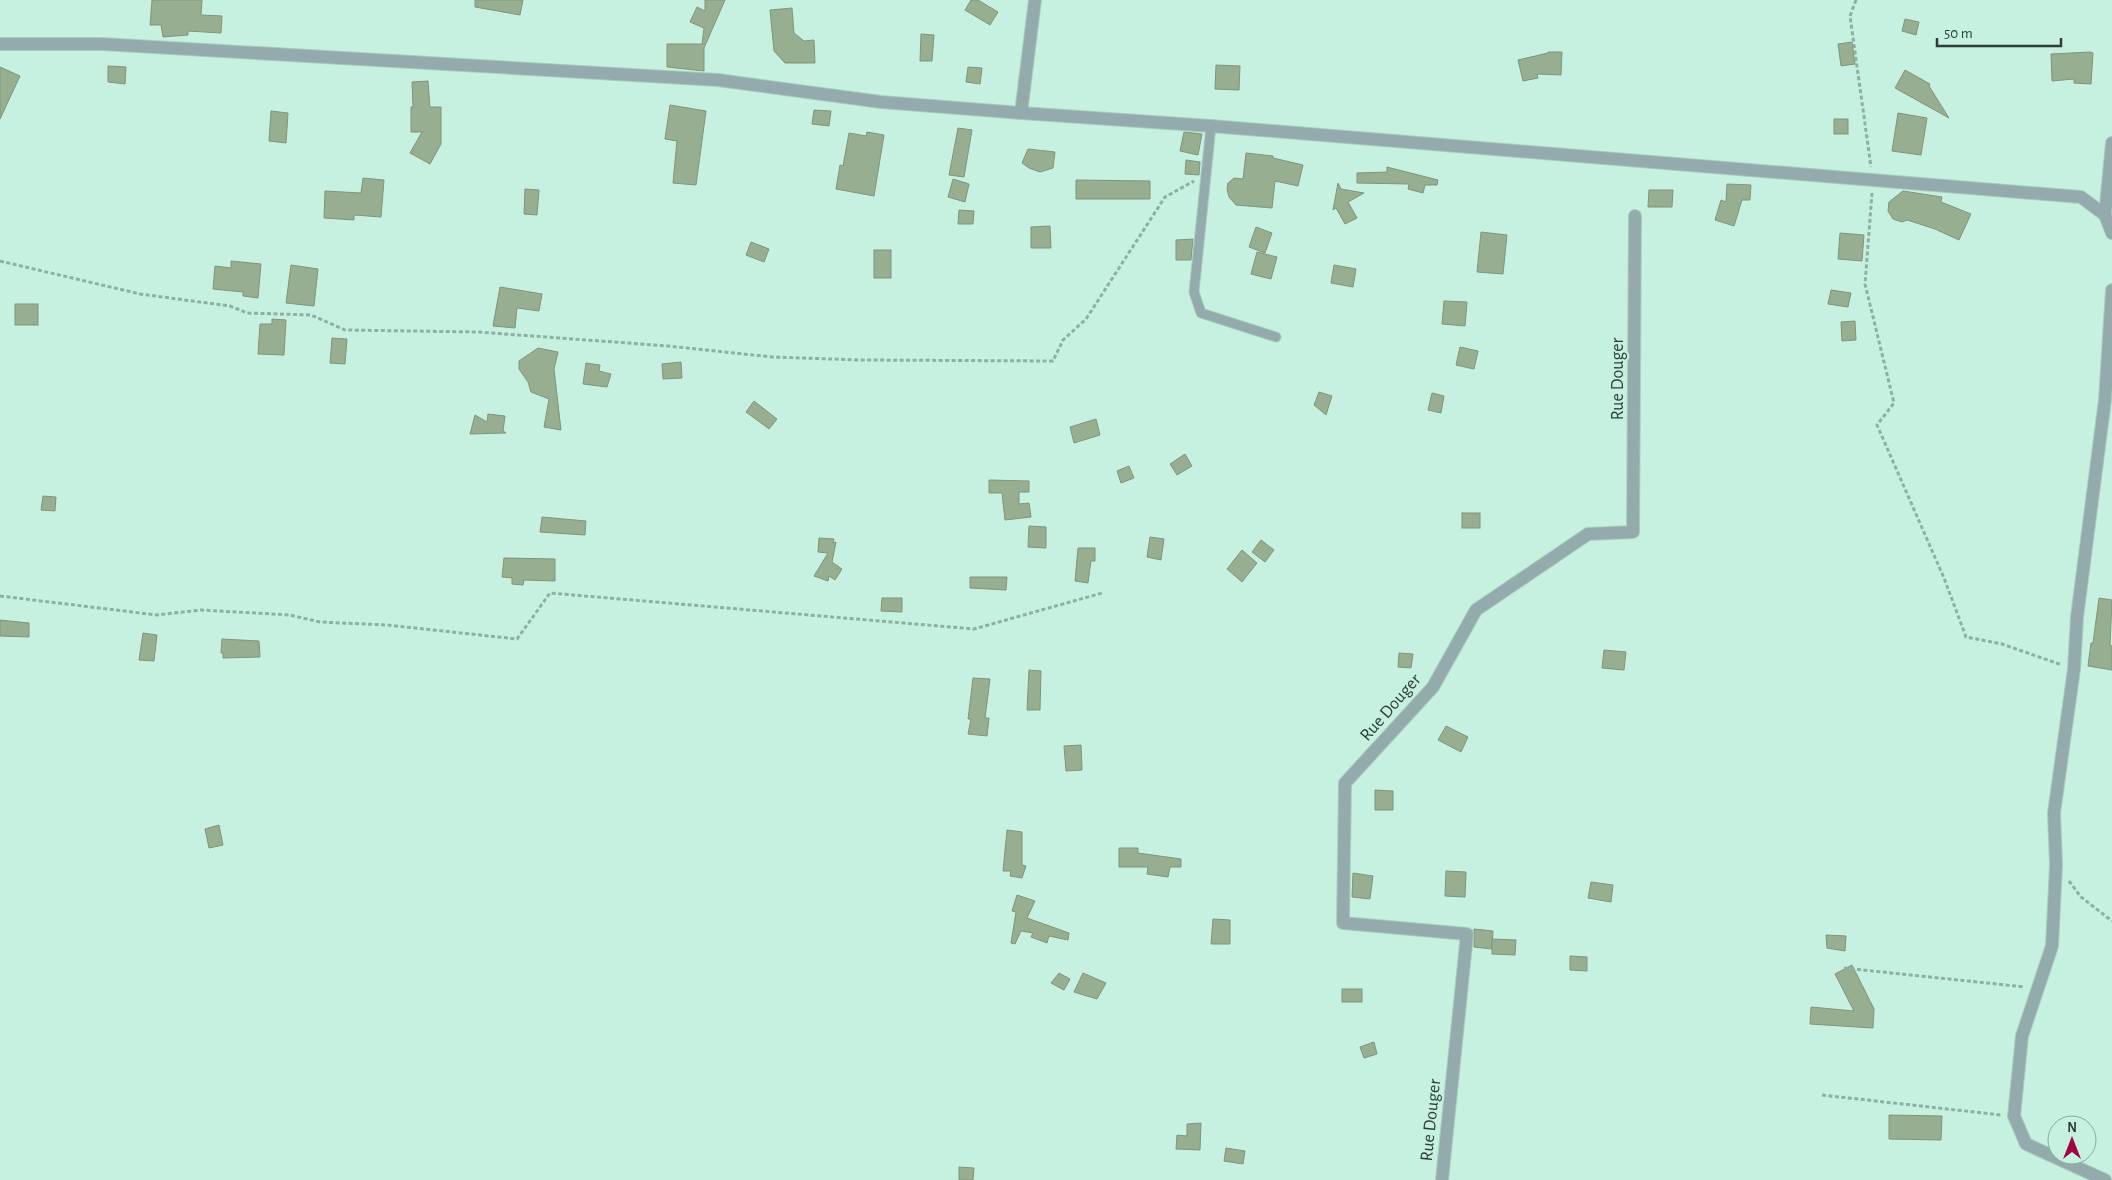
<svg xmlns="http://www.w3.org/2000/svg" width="2112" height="1180" font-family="'Alegreya Sans',sans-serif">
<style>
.building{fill:#98ae90;stroke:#7f9578}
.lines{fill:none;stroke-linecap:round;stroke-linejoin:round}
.service-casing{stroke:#a8cdbf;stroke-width:11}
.minor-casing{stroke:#a8cdbf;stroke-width:14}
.path{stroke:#8eafa2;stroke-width:3;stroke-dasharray:4 2.5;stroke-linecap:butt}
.service{stroke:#94abad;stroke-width:9}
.minor{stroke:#94abad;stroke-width:12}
.labels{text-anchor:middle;stroke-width:4.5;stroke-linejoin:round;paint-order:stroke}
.street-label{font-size:18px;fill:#2e3f39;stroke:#c6f1e0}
</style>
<rect width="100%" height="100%" fill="#c6f1e0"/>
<g class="building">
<polygon points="152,0 202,0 201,15 222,16 221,33 188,31 188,35 163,37 161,25 150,25"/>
<polygon points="475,0 523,0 520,15 475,7"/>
<polygon points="705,0 725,0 704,48 704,71 667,67 667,44 702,44 704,28 690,22 697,7 705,11"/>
<polygon points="971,0 978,0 998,12 990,25 965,10"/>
<polygon points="792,8 794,33 804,41 814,40 815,63 785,63 774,51 770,10"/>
<polygon points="1905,19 1919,22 1916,35 1902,31"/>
<polygon points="921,34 934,35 932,61 920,61"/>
<polygon points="1852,42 1855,64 1841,66 1838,44"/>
<polygon points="1548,52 1562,52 1561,75 1537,74 1538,78 1523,81 1518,60 1548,53"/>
<polygon points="2090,52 2093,53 2091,84 2074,83 2074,79 2052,81 2051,54"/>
<polygon points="1216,65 1240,66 1239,90 1215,89"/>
<polygon points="108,66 126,67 125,84 108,82"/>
<polygon points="0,67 20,76 0,119"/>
<polygon points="968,67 982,68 980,84 966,82"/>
<polygon points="1905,70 1930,84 1929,86 1949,118 1895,88"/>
<polygon points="428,81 430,107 441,107 441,144 430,164 410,153 422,132 411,132 411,107 413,107 412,82"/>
<polygon points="670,105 706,111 696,185 673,183 677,141 665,139"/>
<polygon points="814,110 831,111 829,126 812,124"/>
<polygon points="271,111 288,113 286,143 269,141"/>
<polygon points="1898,113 1927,118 1921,155 1892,151"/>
<rect x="1834" y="119" width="14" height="15"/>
<polygon points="958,128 972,130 964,177 949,175"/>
<polygon points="867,132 884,135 874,196 836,189 840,165 843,166 849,133 866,136"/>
<polygon points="1184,132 1202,134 1198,155 1180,151"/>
<polygon points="1028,149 1055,152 1053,168 1040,172 1029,168 1022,163"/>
<polygon points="1246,153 1273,156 1273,158 1303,165 1298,186 1275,181 1272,208 1236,205 1229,197 1227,189 1228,183 1234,178 1243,179"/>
<polygon points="1186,160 1200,162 1199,175 1185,174"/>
<polygon points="1387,167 1438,180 1437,185 1425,185 1423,193 1408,189 1409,184 1357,183 1357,173 1387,172"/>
<polygon points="363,178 384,180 381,217 354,215 354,220 324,218 325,191 361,193"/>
<polygon points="953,179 969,184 965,202 948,197"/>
<polygon points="1076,180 1150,181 1150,199 1076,199"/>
<polygon points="1338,183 1341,189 1364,193 1348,202 1357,218 1345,224 1336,208 1333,210"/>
<polygon points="1727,184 1751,185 1750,200 1742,200 1734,226 1715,220 1721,200 1726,202"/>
<polygon points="525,189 539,190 537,215 524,214"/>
<polygon points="1649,190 1673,190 1672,207 1648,207"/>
<polygon points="1903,191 1942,197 1941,202 1971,214 1959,240 1935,229 1907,220 1902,222 1893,219 1888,211 1889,202"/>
<polygon points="959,210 974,211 973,224 958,224"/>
<polygon points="1050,226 1051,248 1031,248 1031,227"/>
<polygon points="1256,227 1272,233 1265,253 1249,247"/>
<polygon points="1481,232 1507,235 1503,274 1477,272"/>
<polygon points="1840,233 1864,235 1862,261 1838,259"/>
<polygon points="1193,239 1191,260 1176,260 1176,240"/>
<polygon points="751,242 769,249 764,262 746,255"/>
<rect x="874" y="250" width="17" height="28"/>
<polygon points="1257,252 1277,257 1271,279 1251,274"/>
<polygon points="231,261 261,264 258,298 243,296 243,292 213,289 215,266 231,268"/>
<polygon points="291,265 318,269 314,306 286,303"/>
<polygon points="1334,265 1356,269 1353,287 1331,283"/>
<polygon points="500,287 542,294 539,311 517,308 515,328 493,326"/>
<polygon points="1831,290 1851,293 1848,307 1828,304"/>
<polygon points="1444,301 1467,302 1465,326 1442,324"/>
<rect x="15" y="304" width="23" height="21"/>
<polygon points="272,319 286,320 284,355 258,354 260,324 272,324"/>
<polygon points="1855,321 1856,340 1842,341 1841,322"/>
<polygon points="332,338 347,339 345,364 330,363"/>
<polygon points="1460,347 1478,351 1474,369 1456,365"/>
<polygon points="538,348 558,352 554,369 561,430 544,427 549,399 531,392 528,382 519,369 519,361"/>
<polygon points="681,362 682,378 663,379 662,364"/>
<polygon points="586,363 600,365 599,371 611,374 607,387 583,384"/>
<polygon points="1319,392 1332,396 1326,415 1314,405"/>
<polygon points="1432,393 1444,396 1441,413 1428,410"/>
<polygon points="754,401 777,419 769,429 746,412"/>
<polygon points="488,414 505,416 503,431 506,433 470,434 475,415 487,422"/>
<polygon points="1096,419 1100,435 1074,443 1070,427"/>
<polygon points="1185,454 1192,466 1177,475 1170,464"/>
<polygon points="1129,466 1134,478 1121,483 1117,471"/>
<polygon points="989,480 1029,481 1029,492 1019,492 1019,504 1029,503 1031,517 1005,520 1002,493 989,493"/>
<polygon points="43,496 56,497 55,511 41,510"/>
<rect x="1462" y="513" width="18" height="15"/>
<polygon points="542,517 586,521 585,535 540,532"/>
<polygon points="1029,526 1046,527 1046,548 1028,547"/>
<polygon points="1150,537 1164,539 1161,560 1147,557"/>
<polygon points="819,538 834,539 833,543 836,542 832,562 842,569 835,580 829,576 828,581 814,576 828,553 818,552"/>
<polygon points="1261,540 1274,550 1265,562 1252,552"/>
<polygon points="1078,548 1095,548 1095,561 1091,561 1088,583 1075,581"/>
<polygon points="1242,550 1257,563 1242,582 1227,569"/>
<polygon points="504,558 555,559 555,581 524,580 523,585 512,584 512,578 502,577"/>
<polygon points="970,577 1007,577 1006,590 970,588"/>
<polygon points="882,598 902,598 902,612 881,611"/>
<polygon points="2099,598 2112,600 2110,645 2112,646 2112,670 2088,666 2091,643 2093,643"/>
<polygon points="0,620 29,623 29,637 0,636"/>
<polygon points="143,633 157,635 154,661 139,660"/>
<polygon points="222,639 259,641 260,657 223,658 223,653 221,653"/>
<polygon points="1604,650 1626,652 1624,670 1602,668"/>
<polygon points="1399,653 1413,654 1411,668 1398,667"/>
<polygon points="1029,670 1041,671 1040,710 1027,710"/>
<polygon points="973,678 990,679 985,718 989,718 987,736 968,734 971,719 968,719"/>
<polygon points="1446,726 1468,737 1461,752 1438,740"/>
<polygon points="1081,745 1082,770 1066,771 1064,746"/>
<polygon points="1375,790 1393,791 1393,810 1375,810"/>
<polygon points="219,825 223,845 209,848 205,829"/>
<polygon points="1007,830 1022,832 1022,865 1026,866 1022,878 1010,876 1011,871 1003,871"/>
<polygon points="1119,848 1138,848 1138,853 1181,859 1181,867 1170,867 1168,877 1147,874 1148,867 1119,867"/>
<polygon points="1446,871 1466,872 1465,897 1445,896"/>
<polygon points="1353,873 1373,876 1370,899 1352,897"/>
<polygon points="1591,882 1613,885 1611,902 1588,898"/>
<polygon points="1017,895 1035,901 1027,918 1069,933 1068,940 1049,936 1047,943 1031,937 1033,933 1021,931 1015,944 1011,943 1016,912 1012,911"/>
<polygon points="1213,919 1230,920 1230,944 1211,944"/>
<polygon points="1474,929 1493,931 1492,949 1474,947"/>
<polygon points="1826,935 1846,936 1845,951 1827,948"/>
<polygon points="1492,939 1516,940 1515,955 1492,954"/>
<polygon points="1570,956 1587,957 1587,971 1570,970"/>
<polygon points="1852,965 1874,1009 1873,1028 1810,1024 1811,1007 1854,1011 1835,974"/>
<polygon points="1059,973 1070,979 1064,990 1051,983"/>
<polygon points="1083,973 1106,983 1097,999 1074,992"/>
<rect x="1342" y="989" width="20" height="13"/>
<polygon points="1374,1042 1377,1054 1364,1058 1360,1047"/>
<polygon points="1889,1115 1942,1116 1941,1140 1889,1139"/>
<polygon points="1201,1123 1200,1150 1176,1149 1177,1135 1187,1136 1187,1124"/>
<polygon points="1226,1148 1245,1151 1243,1164 1224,1161"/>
<polygon points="959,1167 974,1168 973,1180 959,1180"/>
</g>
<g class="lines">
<g class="service-casing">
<polyline id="service" points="1211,126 1194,292 1201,313 1276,337"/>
</g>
<g class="minor-casing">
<g id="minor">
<polyline points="0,44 102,44 718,80 881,102 1021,113 1211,126 2081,197 2105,215 2112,233"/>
<polyline points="1021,113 1035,0"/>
<polyline points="2105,215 2112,143"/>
<polyline points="1442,1180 1467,934 1343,923 1345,783 1433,687 1476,610 1588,534 1633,532 1635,216"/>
<polyline points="2105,1180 2026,1144 2014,1116 2022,1036 2052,946 2056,865 2054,813 2074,669 2077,617 2105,400 2112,290"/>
</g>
</g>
<g class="path">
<polyline points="1856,0 1850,16 1871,167"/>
<polyline points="1872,193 1865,284 1894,403 1877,425 1944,578 1966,637 2002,644 2062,665"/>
<polyline points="0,261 140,294 230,306 247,313 311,315 345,330 478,332 668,346 772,357 861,360 1053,361 1063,340 1086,319 1165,197 1194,181"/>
<polyline points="0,596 157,615 201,610 290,615 320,622 387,625 517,639 550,593 974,629 1102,593"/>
<polyline points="2069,881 2081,897 2112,921"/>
<polyline points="1844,968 2025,987"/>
<polyline points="1822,1095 2001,1115"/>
</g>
<use href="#service" class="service"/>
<use href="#minor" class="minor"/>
</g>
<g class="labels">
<g class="street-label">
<text transform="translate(1617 379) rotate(-90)" y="6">Rue Douger</text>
<text transform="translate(1390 707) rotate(-49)" y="6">Rue Douger</text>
<text transform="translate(1430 1120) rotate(-84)" y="6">Rue Douger</text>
</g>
</g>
<g transform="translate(2072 1140)"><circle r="24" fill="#c6f1e0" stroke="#89aa9d"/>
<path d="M0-4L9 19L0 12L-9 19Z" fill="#a10746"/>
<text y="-8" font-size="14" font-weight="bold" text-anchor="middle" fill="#2e3f39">N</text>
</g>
<path d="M1937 38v8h124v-8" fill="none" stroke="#2e3f39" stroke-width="2.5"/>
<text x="1944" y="38" font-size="15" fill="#2e3f39" stroke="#c6f1e0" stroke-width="4" paint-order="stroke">50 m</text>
</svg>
